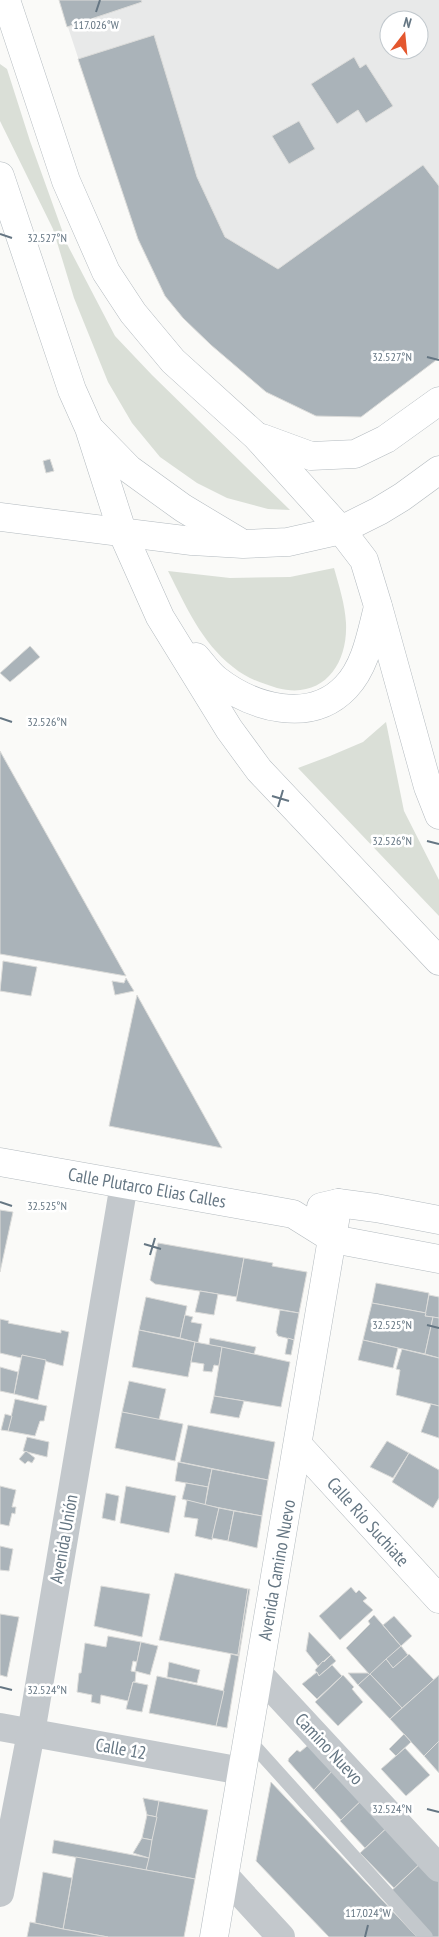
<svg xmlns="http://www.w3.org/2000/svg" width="439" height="1937" font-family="'PT Sans Narrow',sans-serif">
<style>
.built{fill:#e8e9e9;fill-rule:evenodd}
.grass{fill:#dadfd7}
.building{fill:#aab3b9;stroke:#dcdcda}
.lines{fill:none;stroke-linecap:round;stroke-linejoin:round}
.secondary-casing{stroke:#b3babf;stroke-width:29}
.lane{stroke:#c3c8cc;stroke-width:14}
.street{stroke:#c3c8cc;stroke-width:28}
.secondary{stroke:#fff;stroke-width:28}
.ticks{fill:none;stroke:#657683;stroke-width:2}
.labels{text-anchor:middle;stroke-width:5;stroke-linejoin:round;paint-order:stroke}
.street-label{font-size:18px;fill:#657683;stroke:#fff}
.ticks-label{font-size:12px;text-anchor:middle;fill:#657683;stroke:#fff;stroke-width:5;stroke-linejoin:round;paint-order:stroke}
</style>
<rect width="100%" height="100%" fill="#fafaf8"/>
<path class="built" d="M59 0H439V358L361 417 316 416 266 392 211 345 183 318 165 296 138 239ZM389 20H419V50H389Z"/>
<g class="grass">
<polygon points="0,64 7,69 30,141 67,244 115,336 152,375 290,510 268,509 227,498 197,483 160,457 132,423 108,382 74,298 53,229 0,121"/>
<path d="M334 568C339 586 345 604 346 623 348 666 322 700 277 688 261 683 246 678 233 667 201 642 186 606 168 571L230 578 290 577Z"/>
<polygon points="386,722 404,811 439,880 439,916 298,768 330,756 363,742"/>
</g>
<g class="building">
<polygon points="59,0 141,0 142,2 67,27"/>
<polygon points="154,35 197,177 225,237 278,269 423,165 439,186 439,358 361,417 316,416 266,392 211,345 183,318 165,296 138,239 78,59"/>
<polygon points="354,57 360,68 366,64 393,106 366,123 358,110 337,124 311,84"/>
<polygon points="299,121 315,149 289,164 272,136"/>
<polygon points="50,459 54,471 46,473 43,461"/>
<polygon points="30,646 40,657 10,682 0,673"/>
<polygon points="0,751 126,976 0,954"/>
<polygon points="3,961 37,967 31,996 0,991"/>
<polygon points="126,978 134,991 115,995 112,981 124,983"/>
<polygon points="137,995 222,1148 109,1126"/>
<polygon points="0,1210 13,1212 0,1272"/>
<polygon points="158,1243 244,1258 237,1297 155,1284 150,1280"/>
<polygon points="244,1258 273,1263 272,1266 307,1272 299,1313 236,1301"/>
<polygon points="376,1283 429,1293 426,1313 372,1303"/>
<polygon points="200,1291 218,1294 214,1315 195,1312"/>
<polygon points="429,1295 439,1297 439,1318 425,1316"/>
<polygon points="146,1297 187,1306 180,1338 139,1330"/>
<polygon points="372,1303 426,1313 425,1316 433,1317 425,1354 363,1340"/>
<polygon points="280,1310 299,1313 294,1340 278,1336 276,1332"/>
<polygon points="185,1315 193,1317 191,1322 202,1324 198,1343 180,1338"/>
<polygon points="433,1317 439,1318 439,1358 425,1354"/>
<polygon points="0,1319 9,1321 8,1323 61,1333 61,1330 69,1332 63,1366 22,1355 21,1358 0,1353"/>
<polygon points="139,1330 195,1342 188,1377 132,1367"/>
<polygon points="210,1338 256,1347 254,1354 209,1345"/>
<polygon points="288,1338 294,1340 291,1355 285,1354"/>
<polygon points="363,1340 398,1348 393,1368 358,1360"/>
<polygon points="195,1342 222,1347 219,1366 214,1365 212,1372 203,1371 204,1364 191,1362"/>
<polygon points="222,1347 290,1362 281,1407 214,1396"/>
<polygon points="402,1349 439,1358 439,1406 396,1395 400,1370 396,1369"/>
<polygon points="22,1355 46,1360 38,1400 14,1394"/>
<polygon points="0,1367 18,1372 14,1394 0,1391"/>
<polygon points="129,1381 166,1389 159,1420 122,1412"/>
<polygon points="214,1396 244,1401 239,1418 210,1413"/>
<polygon points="15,1399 47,1406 44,1421 40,1421 35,1436 8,1431"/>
<polygon points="431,1404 439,1406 439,1438 421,1432"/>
<polygon points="122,1412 183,1424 175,1461 115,1448"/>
<polygon points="5,1414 12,1416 8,1431 1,1430"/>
<polygon points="188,1425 275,1442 268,1480 180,1462"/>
<polygon points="27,1437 49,1442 47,1457 23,1451"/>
<polygon points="387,1441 409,1453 393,1478 370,1467"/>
<polygon points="26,1451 35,1458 32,1463 28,1461 25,1464 19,1459"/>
<polygon points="409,1453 439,1470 439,1498 433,1508 392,1482"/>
<polygon points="178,1462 212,1469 208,1487 175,1481"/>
<polygon points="212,1469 268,1480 262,1516 205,1505"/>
<polygon points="186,1483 208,1487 205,1505 182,1499"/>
<polygon points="0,1486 16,1490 12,1507 16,1507 15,1514 12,1513 9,1526 0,1524"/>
<polygon points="126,1486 176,1496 169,1533 120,1523"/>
<polygon points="106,1493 119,1496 115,1521 102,1518"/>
<polygon points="187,1500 219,1508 212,1540 195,1536 198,1519 184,1517"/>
<polygon points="219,1508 234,1511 228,1541 212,1538"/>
<polygon points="234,1511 262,1516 257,1548 228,1541"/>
<polygon points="0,1546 13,1549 9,1571 0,1570"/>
<polygon points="175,1573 248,1589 238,1655 159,1640"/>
<polygon points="101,1586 150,1594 142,1637 94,1626"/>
<polygon points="351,1587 356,1593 359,1590 367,1598 363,1601 373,1610 340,1640 319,1616"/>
<polygon points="248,1589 250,1589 239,1656 238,1655"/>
<polygon points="0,1614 19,1617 7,1677 0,1675"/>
<polygon points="374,1615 401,1646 370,1675 346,1648 370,1624 368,1621"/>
<polygon points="394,1616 412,1636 401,1646 383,1625"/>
<polygon points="309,1632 331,1655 318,1666 306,1651"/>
<polygon points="108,1636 141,1642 137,1662 133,1661 131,1671 136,1672 135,1682 133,1682 128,1701 101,1695 100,1704 91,1702 92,1695 77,1692 79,1673 81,1673 85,1643 106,1647"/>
<polygon points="141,1642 158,1646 150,1675 135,1671"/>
<polygon points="401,1646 408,1655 393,1668 386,1659"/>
<polygon points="231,1654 239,1656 227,1728 216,1726"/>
<polygon points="409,1654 434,1680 402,1708 370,1674 386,1659 393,1668"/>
<polygon points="331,1655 336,1661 319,1676 315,1670 323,1661 324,1662"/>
<polygon points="169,1662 200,1670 197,1683 167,1677"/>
<polygon points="332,1665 342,1676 317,1699 302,1684 317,1672 319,1676"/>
<polygon points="348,1673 368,1673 370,1675 358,1685"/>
<polygon points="370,1674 402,1708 390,1719 358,1685"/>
<polygon points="343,1675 354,1687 352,1689 363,1702 338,1726 315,1702"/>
<polygon points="439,1675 439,1741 424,1756 390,1719"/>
<polygon points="157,1676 224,1691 216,1726 149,1713"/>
<polygon points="133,1682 148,1685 142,1712 126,1709"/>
<polygon points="404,1734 411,1742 396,1756 389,1749"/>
<polygon points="313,1741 337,1766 314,1790 288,1761 289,1758 297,1750 300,1752"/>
<polygon points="439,1741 439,1773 424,1756"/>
<polygon points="405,1748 430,1775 406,1796 381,1769"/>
<polygon points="337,1766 365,1797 341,1820 314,1790"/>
<polygon points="271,1782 417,1937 329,1937 256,1861"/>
<polygon points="365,1797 391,1824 365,1848 340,1821"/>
<polygon points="143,1798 159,1801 157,1817 147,1815"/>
<polygon points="159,1801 208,1810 195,1879 146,1870"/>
<polygon points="147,1815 157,1817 152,1840 142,1838"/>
<polygon points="391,1824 424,1860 394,1888 360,1853"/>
<polygon points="142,1838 152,1840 149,1858 133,1853"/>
<polygon points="54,1840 149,1858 146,1870 52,1853"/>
<polygon points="76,1857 195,1879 184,1937 108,1937 63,1929"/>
<polygon points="424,1860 439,1876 439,1937 427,1937 388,1894"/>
<polygon points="43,1872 72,1878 63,1929 35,1923"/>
<polygon points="30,1922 63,1929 108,1937 27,1937"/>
</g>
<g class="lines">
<g class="secondary-casing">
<g id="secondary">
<polyline points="6,0 66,181 106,272 133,313 173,361 256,436 341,530 364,560 378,606 428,787 439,815"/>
<polyline points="0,176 72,390 89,428 123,534 160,617 229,729 259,770 439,961"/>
<polyline points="92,431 129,469 183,508 238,541"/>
<polyline points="262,438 311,456 355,454 386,439 439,401"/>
<polyline points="0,517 192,541 243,544 288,542 341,530 379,511 402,497 439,470"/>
<path d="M196 657C203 665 209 674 217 680 252 707 310 725 346 687 366 666 371 634 378 607"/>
<polyline points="0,1162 293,1214 333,1239 439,1259"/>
<polyline points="321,1207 338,1203 376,1208 439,1220"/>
<polyline points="298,1445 439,1599"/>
<polyline points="214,1937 338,1203"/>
</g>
</g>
<polyline class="lane" points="248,1739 426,1937"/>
<g class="street">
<polyline points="259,1674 439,1868"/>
<polyline points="0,1727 242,1771"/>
<polyline points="225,1876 281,1937"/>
<polyline points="0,1893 31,1733 124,1184"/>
</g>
<use href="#secondary" class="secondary"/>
</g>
<path class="ticks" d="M96 12 100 0M0 234 12 238M427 357 439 360M0 718 12 722M272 796 289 801M278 807 283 790M427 841 439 844M0 1202 12 1206M144 1244 161 1249M150 1255 155 1238M427 1325 439 1328M0 1687 12 1690M427 1809 439 1812M365 1937 368 1925"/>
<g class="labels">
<g class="street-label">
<text transform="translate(147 1188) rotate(10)" y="6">Calle Plutarco Elias Calles</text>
<text transform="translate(368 1522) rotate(48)" y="6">Calle Río Suchiate</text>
<text transform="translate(64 1539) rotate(-80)" y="6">Avenida Unión</text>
<text transform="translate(277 1570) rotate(-80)" y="6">Avenida Camino Nuevo</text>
<text transform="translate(121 1749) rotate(10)" y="6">Calle 12</text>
<text transform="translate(329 1749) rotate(47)" y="6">Camino Nuevo</text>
</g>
</g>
<g class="ticks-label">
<text x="96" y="29">117.026°W</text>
<text x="47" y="242">32.527°N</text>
<text x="392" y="361">32.527°N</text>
<text x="47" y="726">32.526°N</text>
<text x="392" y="845">32.526°N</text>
<text x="47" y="1210">32.525°N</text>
<text x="392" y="1329">32.525°N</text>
<text x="47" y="1694">32.524°N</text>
<text x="392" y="1813">32.524°N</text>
<text x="368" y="1917">117.024°W</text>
</g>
<g transform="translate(404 35) rotate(16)"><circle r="24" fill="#ffffff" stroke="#c1c8cd"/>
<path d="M0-4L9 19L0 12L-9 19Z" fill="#e4572e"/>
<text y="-8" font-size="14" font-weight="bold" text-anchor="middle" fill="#657683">N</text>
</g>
</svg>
